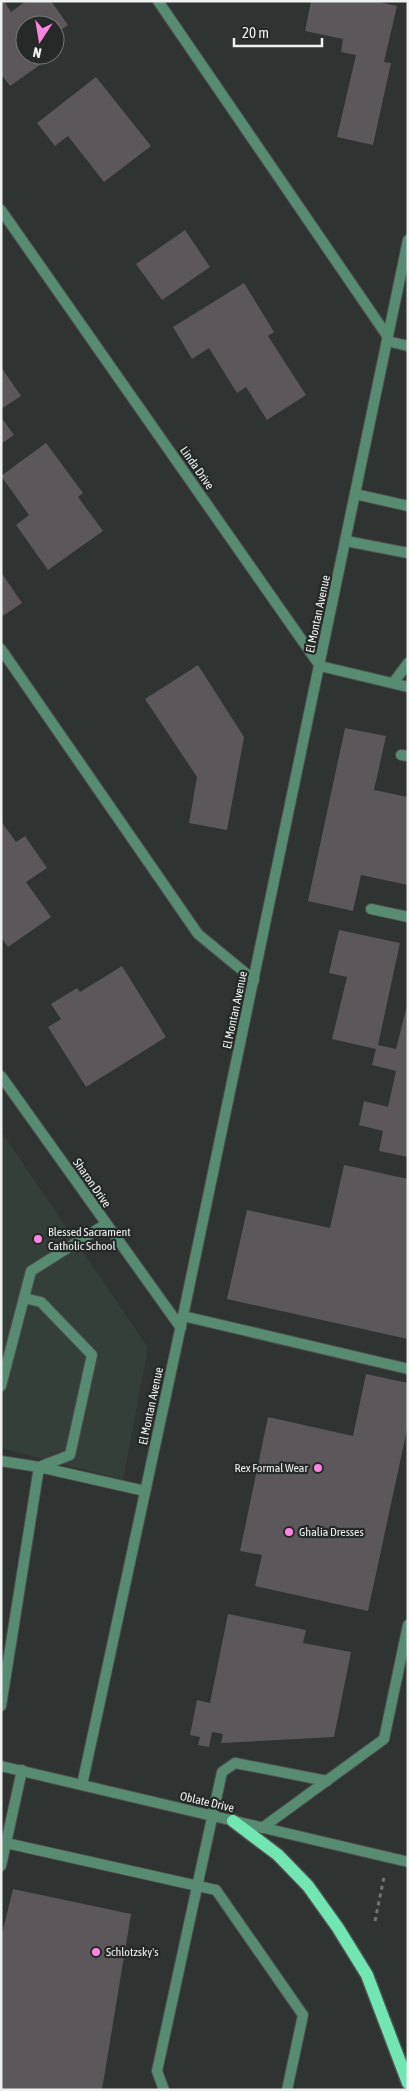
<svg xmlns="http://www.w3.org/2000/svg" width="409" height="2091" font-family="'Asap Condensed',sans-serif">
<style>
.built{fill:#353f3a}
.building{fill:#5c575a}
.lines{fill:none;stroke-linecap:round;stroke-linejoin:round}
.service-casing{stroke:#4e514f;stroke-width:12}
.minor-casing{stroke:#4e514f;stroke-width:12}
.tertiary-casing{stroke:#4e514f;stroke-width:12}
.primary-casing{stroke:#4e514f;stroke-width:15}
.path{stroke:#717472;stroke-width:3;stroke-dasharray:4 4;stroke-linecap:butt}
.service{stroke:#578c73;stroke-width:10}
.minor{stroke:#578c73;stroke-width:10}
.tertiary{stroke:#578c73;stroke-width:10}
.primary{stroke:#71e6b3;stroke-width:12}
.poi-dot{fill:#fe86e0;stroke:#252927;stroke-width:2}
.labels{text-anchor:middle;stroke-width:4.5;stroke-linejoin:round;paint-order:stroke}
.street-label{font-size:12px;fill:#eef1ef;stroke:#252927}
.poi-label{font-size:12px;fill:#eef1ef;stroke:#252927;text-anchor:start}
</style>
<rect width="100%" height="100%" fill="#2f3331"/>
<polygon class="built" points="1,1131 148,1348 123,1480 1,1448"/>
<g class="building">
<polygon points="1,1 4,1 11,12 26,1 51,1 68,25 55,34 55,25 25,25 25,55 39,55 44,62 10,86 1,74"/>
<polygon points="311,1 375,1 397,6 384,62 391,63 373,145 337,137 356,55 341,52 343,39 305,31"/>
<polygon points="96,77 151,146 104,182 68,136 55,146 37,123"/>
<polygon points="185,230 210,267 162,300 136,264"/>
<polygon points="244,283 274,332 268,336 306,395 267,420 246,387 237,393 209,348 192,359 173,327"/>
<polygon points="1,367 21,396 1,409"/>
<polygon points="1,417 14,435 1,444"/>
<polygon points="46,443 83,493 78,497 103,531 48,570 16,525 29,515 1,476"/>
<polygon points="1,572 22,603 1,617"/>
<polygon points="198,665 244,737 227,830 189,823 197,777 145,699"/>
<polygon points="345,728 386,736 374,790 408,797 408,885 361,875 353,911 308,901"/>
<polygon points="1,821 16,842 25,836 47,868 26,882 51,917 8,947 1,937"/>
<polygon points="339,930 400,943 378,1045 396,1049 408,1002 408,1157 379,1151 383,1131 359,1125 364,1101 388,1107 396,1071 372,1065 376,1049 332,1039 347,977 329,973"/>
<polygon points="122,966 166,1037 86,1087 48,1027 61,1019 51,1004 77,988 80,992"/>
<polygon points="344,1165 408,1179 408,1339 227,1299 247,1210 330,1228"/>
<polygon points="366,1374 408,1383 408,1425 368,1611 255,1586 262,1555 240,1551 268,1417 353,1436"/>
<polygon points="228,1614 306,1630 303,1643 351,1652 334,1737 221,1743 223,1734 212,1732 209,1747 198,1745 200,1737 190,1735 197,1700 210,1703"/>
<polygon points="13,1889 131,1914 102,2090 1,2090 1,1938"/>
</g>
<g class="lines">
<g class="service-casing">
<g id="service">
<polyline points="158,1 388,337"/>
<polyline points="387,341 408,346"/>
<polyline points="355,494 408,506"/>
<polyline points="346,541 408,553"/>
<polyline points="1,649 198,934 254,980"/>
<polyline points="393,683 408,663"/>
<polyline points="401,755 408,756"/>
<polyline points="371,909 408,917"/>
<polyline points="183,1316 408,1369"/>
<polyline points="1,1386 31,1271 106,1224"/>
<polyline points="1,1461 39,1467 145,1491"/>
<polyline points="1,1706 39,1467 70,1455 92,1355 41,1302 24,1298"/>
<polyline points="22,1770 6,1843 216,1890 303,2015 287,2090"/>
<polyline points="262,1828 384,1739 408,1625"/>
<polyline points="1,1866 6,1843"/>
<polyline points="164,2090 157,2071 222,1772 235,1763 327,1781"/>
</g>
</g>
<g class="minor-casing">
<g id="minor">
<polyline points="1,210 320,666 408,687"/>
<polyline points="1,1076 181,1328"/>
<polyline points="82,1785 183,1316 408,240"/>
</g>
</g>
<g class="tertiary-casing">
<polyline id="tertiary" points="1,1766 408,1862"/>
</g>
<g class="primary-casing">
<polyline id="primary" points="233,1821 278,1855 308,1886 338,1928 367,1975 408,2083"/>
</g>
<polyline class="path" points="375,1921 384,1877"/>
<use href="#service" class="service"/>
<use href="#minor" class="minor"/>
<use href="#tertiary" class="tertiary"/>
<use href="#primary" class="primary"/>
</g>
<g class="poi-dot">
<circle cx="38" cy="1239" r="5"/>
<circle cx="318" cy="1468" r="5"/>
<circle cx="289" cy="1532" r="5"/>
<circle cx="96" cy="1952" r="5"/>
</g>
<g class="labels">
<g class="street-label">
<text transform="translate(197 468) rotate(55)" y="4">Linda Drive</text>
<text transform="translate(318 614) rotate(-78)" y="4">El Montan Avenue</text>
<text transform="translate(235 1010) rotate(-78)" y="4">El Montan Avenue</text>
<text transform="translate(92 1183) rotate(55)" y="4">Sharon Drive</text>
<text transform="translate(151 1406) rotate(-78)" y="4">El Montan Avenue</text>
<text transform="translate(207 1802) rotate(13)" y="4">Oblate Drive</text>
</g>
<g class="poi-label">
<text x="48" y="1236">Blessed Sacrament<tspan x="48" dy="14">Catholic School</tspan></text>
<text x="308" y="1472" text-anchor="end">Rex Formal Wear</text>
<text x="299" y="1536">Ghalia Dresses</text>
<text x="106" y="1956">Schlotzsky's</text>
</g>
</g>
<rect width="409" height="2091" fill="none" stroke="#eef1ef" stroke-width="5"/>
<g transform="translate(40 40) rotate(192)"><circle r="24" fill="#252927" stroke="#757977"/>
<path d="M0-4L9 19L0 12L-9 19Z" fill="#fe86e0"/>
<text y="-8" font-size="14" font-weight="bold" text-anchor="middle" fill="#eef1ef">N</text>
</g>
<path d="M234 38v8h88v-8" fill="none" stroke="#eef1ef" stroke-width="2.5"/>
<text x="242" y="38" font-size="15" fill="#eef1ef" stroke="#252927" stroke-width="4" paint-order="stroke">20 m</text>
</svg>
